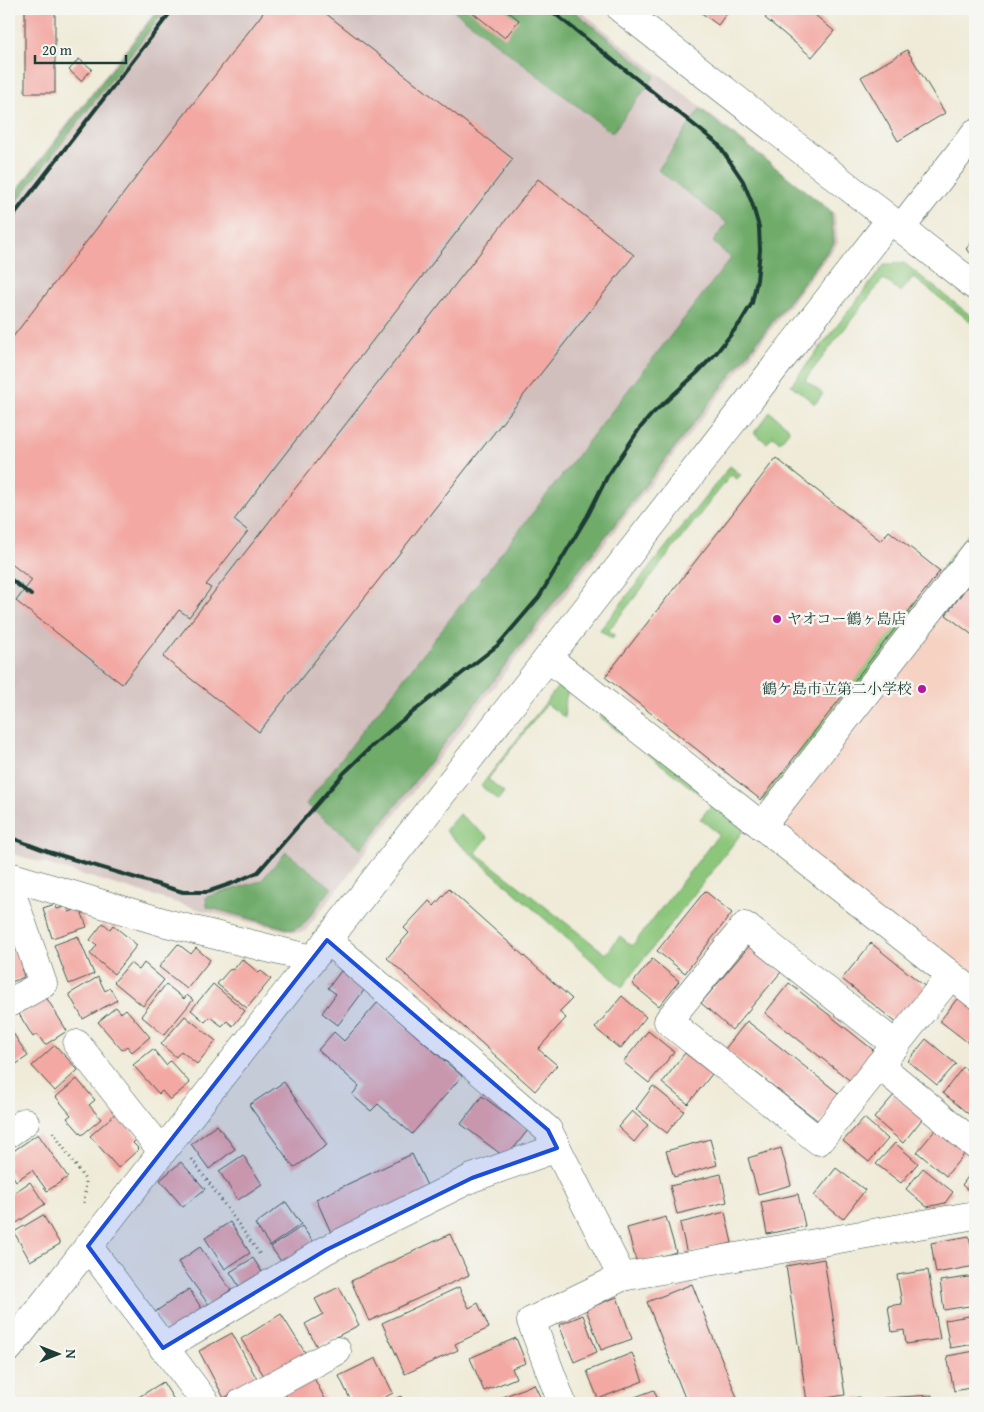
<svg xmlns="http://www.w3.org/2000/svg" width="984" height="1412" font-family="'Gentium Book Plus','Noto Serif JP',serif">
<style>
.built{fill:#f6d2c3}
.industrial{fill:#d1bfbd}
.green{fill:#8bc67a;stroke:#558257}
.forest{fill:#70ab6a;stroke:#48744f}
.building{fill:#f3a8a3}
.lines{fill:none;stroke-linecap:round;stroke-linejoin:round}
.street-casing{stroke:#3e574d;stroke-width:29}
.secondary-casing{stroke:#3e574d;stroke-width:29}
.path{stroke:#3e574d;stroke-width:3;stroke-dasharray:1 4;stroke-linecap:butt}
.street{stroke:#fff;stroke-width:28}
.secondary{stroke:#fff;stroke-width:28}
.rail{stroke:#1f3d34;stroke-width:4}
.marked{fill:#1d4ed8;fill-opacity:0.2;stroke:#1d4ed8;stroke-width:4;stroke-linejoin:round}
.poi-dot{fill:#b5179e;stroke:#f6f6f2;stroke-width:2}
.labels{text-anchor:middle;stroke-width:5;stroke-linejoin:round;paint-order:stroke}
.poi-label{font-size:15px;fill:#1f3d34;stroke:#f6f6f2;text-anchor:start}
</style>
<rect width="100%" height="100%" fill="#f6f6f2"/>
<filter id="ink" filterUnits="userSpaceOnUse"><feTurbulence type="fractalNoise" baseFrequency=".02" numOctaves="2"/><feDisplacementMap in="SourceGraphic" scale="10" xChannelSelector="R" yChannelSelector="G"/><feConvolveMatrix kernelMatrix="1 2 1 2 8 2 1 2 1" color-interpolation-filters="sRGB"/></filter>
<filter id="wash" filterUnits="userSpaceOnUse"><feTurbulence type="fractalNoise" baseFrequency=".0096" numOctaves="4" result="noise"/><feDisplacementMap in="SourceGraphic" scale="20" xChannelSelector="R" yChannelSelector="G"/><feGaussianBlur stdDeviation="1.12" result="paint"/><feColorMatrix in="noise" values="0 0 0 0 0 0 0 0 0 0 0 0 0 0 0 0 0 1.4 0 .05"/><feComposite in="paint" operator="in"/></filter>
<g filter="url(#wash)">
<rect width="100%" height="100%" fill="#efebd8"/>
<polygon class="built" points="975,553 975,994 762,826"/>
<polygon class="industrial" points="157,9 578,9 835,214 838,243 305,931 295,933 208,912 9,853 9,198"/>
<g class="green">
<polygon points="904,263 975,319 975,325 913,277 901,292 883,279 805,380 823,394 815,404 791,385 885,264"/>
<polygon points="770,412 788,427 789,431 780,442 773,436 767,443 754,433"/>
<polygon points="730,466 741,475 737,479 731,475 609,630 615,636 612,639 600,630"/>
<polygon points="975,525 975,537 770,801 761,800"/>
<path d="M563 680 572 686C564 697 564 705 565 718L547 704 488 779 504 792 498 800 481 786Z"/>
<polygon points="604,712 747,826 622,987 445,831 459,814 488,837 476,853 606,954 620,936 632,946 719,834 700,819 712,804 600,717"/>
</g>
<g class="forest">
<polygon points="159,9 166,9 9,211 9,201"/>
<polygon points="452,9 571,9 655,76 612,133"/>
<polygon points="700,109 831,211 834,243 362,849 306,804 731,258 713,242 727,223 658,170"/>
<polygon points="286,852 332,888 303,925 293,930 207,907 206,897 261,881"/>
</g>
<g id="blocks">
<g class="building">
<rect x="25" y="9" width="30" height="84"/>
<polygon points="266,9 320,9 513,159 234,520 248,531 206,585 211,588 189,617 179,610 122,684 16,601 32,580 9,562 9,342"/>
<polygon points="468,9 505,9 519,20 505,38"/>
<polygon points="696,9 730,9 718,25"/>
<polygon points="773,9 808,9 834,31 812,57 765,18"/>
<polygon points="907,50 945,113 898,141 861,77"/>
<polygon points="79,59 92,69 81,81 69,70"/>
<polygon points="538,179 634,255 259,732 163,657"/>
<polygon points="975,238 975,257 966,249"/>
<polygon points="776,458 881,541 889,531 940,571 761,800 605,677"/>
<polygon points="975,576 975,637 946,615"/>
<polygon points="449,889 572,999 559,1012 566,1018 538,1049 557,1065 535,1091 387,958 409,933 404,928 429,901 434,906"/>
<polygon points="705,891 732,913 685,973 657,951"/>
<polygon points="55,904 57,909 67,906 69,912 80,908 87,927 52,938 43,908"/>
<polygon points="103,923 110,929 113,925 137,945 114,974 90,954 97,945 90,940"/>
<polygon points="16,931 25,968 22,970 24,977 9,983 9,934"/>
<polygon points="78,936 94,974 69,984 54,945"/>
<polygon points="871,943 927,988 898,1024 842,979"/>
<polygon points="178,944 191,954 196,948 210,960 187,989 159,967"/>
<polygon points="750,945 781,972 732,1030 701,1003"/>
<polygon points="242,959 259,973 261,971 271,979 247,1008 217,984 229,970 234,969"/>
<polygon points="652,959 679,981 659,1006 632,984"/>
<polygon points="130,963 139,970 144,963 164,980 143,1006 114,982"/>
<polygon points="341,971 365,989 338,1025 322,1013 336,994 328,988"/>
<polygon points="98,977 105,991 110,988 117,1000 83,1019 69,994"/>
<polygon points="789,983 877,1053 853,1083 765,1013"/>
<polygon points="166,984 184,999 187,995 193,1000 164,1035 141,1016"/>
<polygon points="213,984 245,1011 233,1026 227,1021 222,1026 210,1017 205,1022 191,1010"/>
<polygon points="960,995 975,1006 975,1048 940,1021"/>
<polygon points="622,996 646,1017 620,1049 595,1028"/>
<polygon points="46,997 67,1031 45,1045 37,1034 33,1037 19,1014"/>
<polygon points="378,1002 462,1076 412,1134 378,1104 371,1111 352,1095 359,1086 318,1050 334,1032 344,1041"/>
<polygon points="116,1007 121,1013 126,1009 150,1037 132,1052 127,1046 122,1050 98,1022"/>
<polygon points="185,1016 216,1041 197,1064 181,1051 176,1057 161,1044"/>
<polygon points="747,1021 842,1096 821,1123 725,1049"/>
<polygon points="9,1027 28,1056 9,1069"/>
<polygon points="648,1031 674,1052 649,1083 623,1062"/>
<polygon points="926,1039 956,1064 937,1085 908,1061"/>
<polygon points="55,1045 78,1070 55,1091 32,1066"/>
<polygon points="153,1049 166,1065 170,1061 190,1083 170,1100 162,1091 159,1094 133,1065"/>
<polygon points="685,1053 712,1074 688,1104 662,1083"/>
<polygon points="963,1067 975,1076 975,1111 971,1116 943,1093"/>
<polygon points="77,1079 95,1100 89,1105 101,1119 82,1135 67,1118 71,1115 56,1097"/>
<polygon points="284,1082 327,1145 294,1168 249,1105"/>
<polygon points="653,1086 684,1111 667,1133 636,1109"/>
<polygon points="894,1095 923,1118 903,1143 874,1118"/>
<polygon points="482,1096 528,1130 506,1158 461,1124"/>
<polygon points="632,1111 648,1125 634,1142 618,1127"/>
<polygon points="116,1113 138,1138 133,1143 139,1149 118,1168 90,1136"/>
<polygon points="864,1118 888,1139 869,1162 843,1141"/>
<polygon points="217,1125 235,1149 209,1169 191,1144"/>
<polygon points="937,1128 966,1152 946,1176 917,1152"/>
<polygon points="38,1134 68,1177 47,1191 32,1170 16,1181 9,1170 9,1154"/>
<polygon points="710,1139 717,1165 674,1177 666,1151"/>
<polygon points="895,1143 918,1163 901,1183 876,1164"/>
<polygon points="781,1148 791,1185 758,1194 748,1158"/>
<polygon points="412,1154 430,1192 333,1237 316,1199"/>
<polygon points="243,1155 262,1184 238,1200 219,1171"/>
<polygon points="181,1162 205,1189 183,1207 160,1180"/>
<polygon points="975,1167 975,1196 962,1185"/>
<polygon points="836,1168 865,1190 843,1219 814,1196"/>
<polygon points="923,1168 953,1192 945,1203 927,1207 906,1189"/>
<polygon points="721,1174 727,1202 677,1214 670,1186"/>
<polygon points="30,1182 45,1204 15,1224 9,1215 9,1196"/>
<polygon points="798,1194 805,1226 767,1234 761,1202"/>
<polygon points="286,1202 301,1224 270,1246 255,1224"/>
<polygon points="725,1212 732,1243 687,1254 680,1223"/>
<polygon points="43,1215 60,1244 30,1261 14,1232"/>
<polygon points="666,1217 676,1252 637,1264 627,1228"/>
<polygon points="230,1222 250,1253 225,1269 205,1238"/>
<polygon points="302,1226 317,1248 287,1270 271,1247"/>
<polygon points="450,1234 469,1275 369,1321 351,1281"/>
<polygon points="969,1236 975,1266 936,1273 931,1243"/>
<polygon points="200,1247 231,1290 209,1305 178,1262"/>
<polygon points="253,1258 265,1277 242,1291 230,1272"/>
<polygon points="824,1259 845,1395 807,1401 786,1266"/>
<polygon points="928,1270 940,1339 906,1344 904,1330 892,1332 888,1306 902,1304 897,1275"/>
<polygon points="975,1276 975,1305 944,1310 940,1281"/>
<polygon points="692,1284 738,1400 731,1403 687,1403 647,1302"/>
<polygon points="339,1287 359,1325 317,1347 305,1324 323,1314 315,1299"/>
<polygon points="459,1287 469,1308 478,1303 489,1328 455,1344 458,1350 405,1374 382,1323"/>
<polygon points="189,1289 204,1312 170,1335 155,1312"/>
<polygon points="617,1297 632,1339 601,1350 586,1309"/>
<polygon points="281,1314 306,1354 266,1379 241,1339"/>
<polygon points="583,1315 597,1352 574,1362 559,1325"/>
<polygon points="975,1315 975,1344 950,1348 945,1320"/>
<polygon points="232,1333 257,1379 224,1398 199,1351"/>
<polygon points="516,1338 526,1363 512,1368 516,1378 484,1391 470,1358"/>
<polygon points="975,1351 975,1387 954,1391 947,1356"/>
<polygon points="632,1353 643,1381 598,1399 587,1371"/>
<polygon points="376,1358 393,1393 374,1403 352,1403 339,1376"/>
<polygon points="314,1378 327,1403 290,1403 285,1393"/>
<polygon points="163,1382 176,1403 129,1403"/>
<polygon points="534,1384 543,1403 489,1403"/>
<polygon points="654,1390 659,1403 619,1403"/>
<polygon points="932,1395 933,1403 885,1403 884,1398"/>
<polygon points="401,1396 404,1403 386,1403"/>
<polygon points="860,1397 861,1403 832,1403 831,1402"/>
</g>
</g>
</g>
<g filter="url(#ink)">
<use href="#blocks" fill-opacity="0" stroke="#3e574d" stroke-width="1"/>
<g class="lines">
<g class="street-casing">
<g id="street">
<polyline points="901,228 975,133"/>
<polyline points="548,658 762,826 975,553"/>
<polyline points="762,826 975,994"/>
<polyline points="9,876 166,923 312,959"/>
<polyline points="9,885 43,984 9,1003"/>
<polyline points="327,940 548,1130 622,1277"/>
<polyline points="77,1044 162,1151"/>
<path d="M896 1045 745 926 668 1021 819 1141C863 1086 907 1031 951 975"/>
<polyline points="879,1065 975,1145"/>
<polyline points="9,1133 25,1122"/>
<polyline points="88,1246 206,1403"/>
<polyline points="9,1348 890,220"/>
<polyline points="163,1348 326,1250 472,1178 557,1148"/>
<polyline points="241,1403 337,1351"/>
<polyline points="562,1403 531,1321 622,1277 975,1215"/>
</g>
</g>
<g class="secondary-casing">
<polyline id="secondary" points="621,9 975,286"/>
</g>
<g class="path">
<polyline points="586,9 592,14"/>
<polyline points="53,1132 86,1181 84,1203"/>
<polyline points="192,1159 261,1256"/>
</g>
<use href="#street" class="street"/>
<use href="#secondary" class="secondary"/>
<g class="rail">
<polyline points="9,221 173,9"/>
<polyline points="9,578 31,595"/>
<polyline points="9,837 49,852 183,892 207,892 233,883 258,872 344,773 372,746 399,723 498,645 539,597 588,515 607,477 640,428 652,414 697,373 717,352 740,323 752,303 757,280 760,250 759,227 752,203 743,181 718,144 549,9"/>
</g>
</g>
</g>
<path class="marked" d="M327 940 548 1130 557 1148 472 1178 326 1250 163 1348 88 1246Z"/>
<g class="poi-dot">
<circle cx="777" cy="619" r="5"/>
<circle cx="922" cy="689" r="5"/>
</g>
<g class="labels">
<g class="poi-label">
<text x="787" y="624">ヤオコー鶴ヶ島店</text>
<text x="912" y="694" text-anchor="end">鶴ケ島市立第二小学校</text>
</g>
</g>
<rect width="984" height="1412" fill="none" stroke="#f6f6f2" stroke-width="30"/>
<g transform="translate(58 1354) rotate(90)" stroke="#f6f6f2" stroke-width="4" paint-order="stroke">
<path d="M0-4L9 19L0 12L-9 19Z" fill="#1f3d34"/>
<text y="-8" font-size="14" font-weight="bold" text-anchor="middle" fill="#1f3d34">N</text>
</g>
<path d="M35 55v8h91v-8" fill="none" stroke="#1f3d34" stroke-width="2.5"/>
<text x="42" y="55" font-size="15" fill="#1f3d34" stroke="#f6f6f2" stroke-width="4" paint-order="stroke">20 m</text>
</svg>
